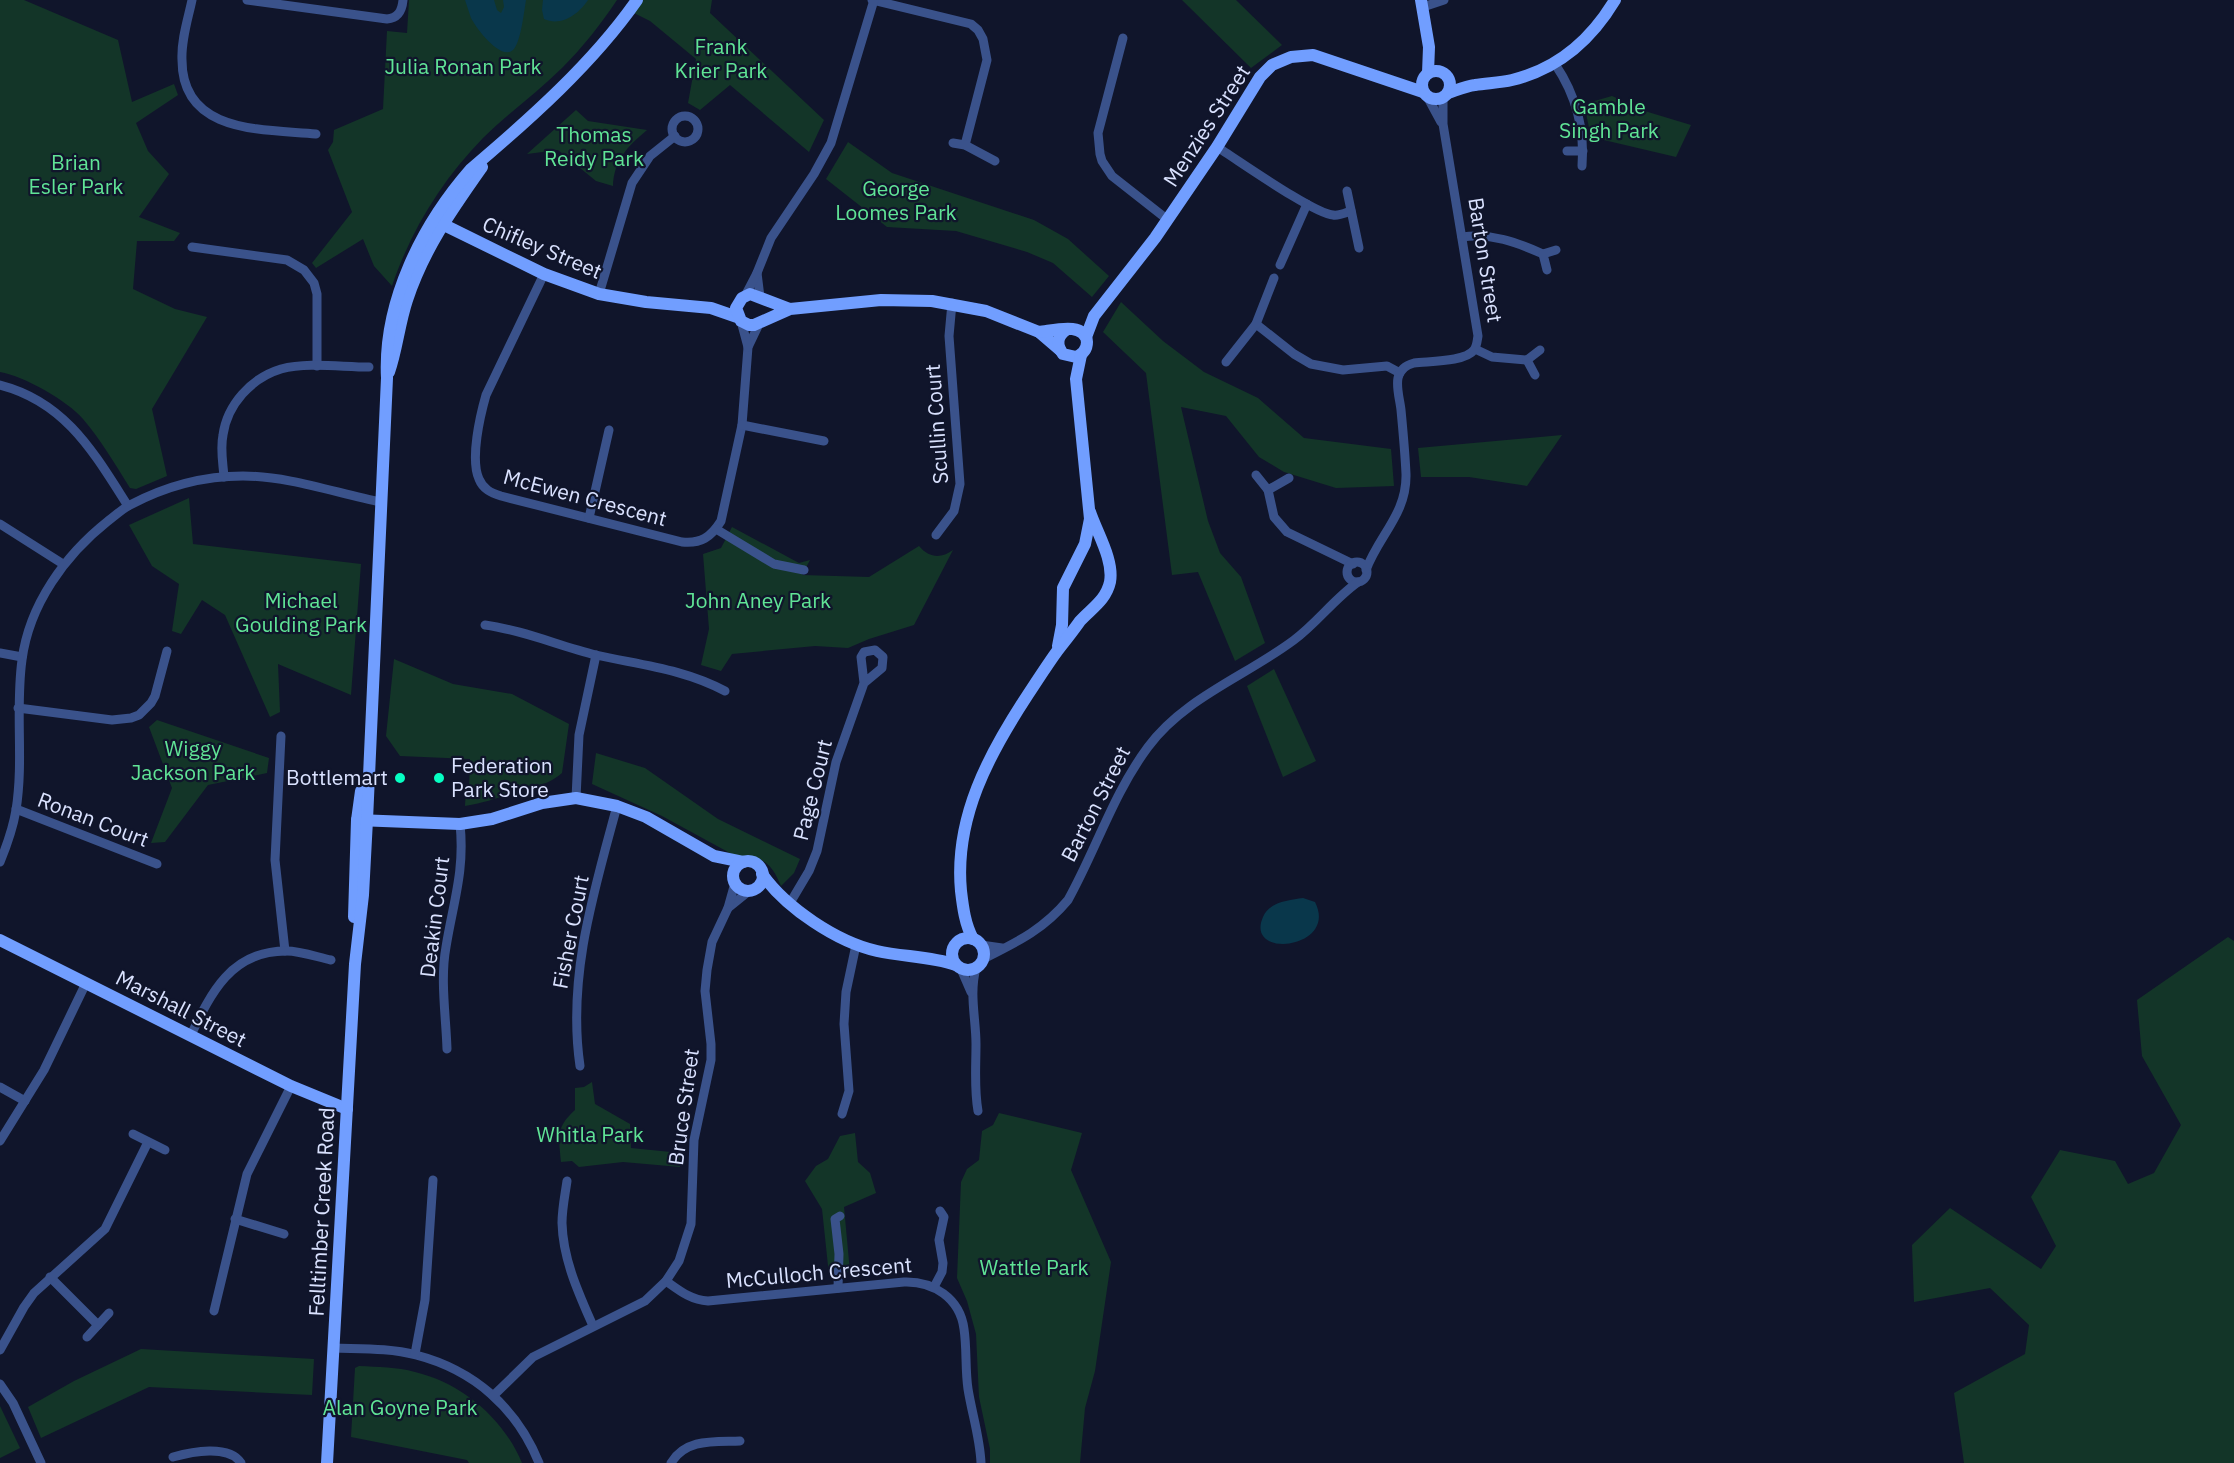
<svg xmlns="http://www.w3.org/2000/svg" width="2234" height="1463" font-family="'IBM Plex Sans',sans-serif">
<style>
.green{fill:#133528}
.water{fill:#09374b}
.lines{fill:none;stroke-linecap:round;stroke-linejoin:round}
.street{stroke:#3a528b;stroke-width:9}
.secondary{stroke:#719eff;stroke-width:12}
.poi-dot{fill:#06ffc3;stroke:#10152b;stroke-width:2}
.labels{text-anchor:middle;stroke-width:4.5;stroke-linejoin:round;paint-order:stroke}
.park-label{font-size:21px;fill:#60e496;stroke:#10152b}
.street-label{font-size:21px;fill:#dae2ff;stroke:#10152b}
.poi-label{font-size:21px;fill:#dae2ff;stroke:#10152b;text-anchor:start}
</style>
<rect width="100%" height="100%" fill="#10152b"/>
<g class="green">
<path d="M0 0H24L118 40 132 102 174 84 178 95 136 123 148 151 169 174 139 217 180 233 174 241H137L133 289 175 309 207 317 152 409 167 476 136 489 130 488C115 464 101 440 83 419 68 401 24 376 0 372Z"/>
<path d="M409 0H617C601 24 583 47 562 68 537 93 508 113 483 138 442 180 411 230 392 286L374 266 363 239 316 268 312 263 352 212 328 150 333 142 334 130 383 109 387 31 407 33Z"/>
<polygon points="639,0 712,0 710,13 824,120 809,152 730,85 700,110 688,103 696,59 650,21 632,12"/>
<polygon points="1182,0 1236,0 1282,45 1251,68"/>
<polygon points="1612,96 1648,112 1691,125 1676,157 1591,137 1584,104"/>
<path d="M576 110 588 121 647 130C627 147 614 160 613 186L596 181 558 150 527 154Z"/>
<polygon points="848,142 892,173 1034,220 1068,239 1109,276 1092,297 1053,263 1027,252 956,231 887,227 826,179"/>
<polygon points="1121,302 1163,341 1204,372 1258,398 1304,438 1391,449 1394,486 1336,488 1284,472 1259,457 1226,416 1181,407 1208,521 1220,553 1241,577 1265,643 1235,661 1198,572 1172,575 1146,373 1103,332"/>
<polygon points="1562,435 1527,486 1469,477 1421,477 1418,448"/>
<polygon points="189,498 193,544 361,564 351,695 278,664 280,712 270,717 225,615 202,600 181,634 172,631 179,584 152,566 129,525"/>
<path d="M732 527 799 563 810 560 802 575 869 577 919 546C929 558 941 559 953 550L914 625 869 639 848 648 815 646 732 654 721 671 701 665 709 629 703 554 721 548Z"/>
<path d="M394 659 453 684 512 694 569 724 562 773C545 787 538 784 519 790 499 798 487 802 465 806L466 789H469L470 759 400 756 386 736Z"/>
<polygon points="1274,669 1316,761 1283,777 1247,686"/>
<polygon points="157,720 269,758 267,773 208,785 165,842 151,843 172,788 149,727"/>
<path d="M596 753 645 768 718 819 800 859 794 873 781 886C772 864 763 855 739 858L662 816 592 784Z"/>
<polygon points="2228,937 2234,941 2234,1463 1964,1463 1954,1393 2025,1354 2029,1325 1990,1288 1914,1302 1912,1245 1950,1208 2041,1269 2056,1246 2031,1197 2060,1150 2115,1161 2128,1184 2154,1173 2181,1125 2142,1056 2137,1000"/>
<path d="M592 1082 595 1104 630 1124 631 1148 681 1153 680 1167 623 1162 579 1167 572 1161 561 1162C559 1137 555 1128 575 1110V1088L584 1087Z"/>
<polygon points="999,1113 1082,1133 1071,1170 1111,1262 1095,1371 1085,1408 1080,1463 990,1463 990,1449 979,1397 976,1334 967,1301 957,1278 961,1182 967,1169 979,1160 982,1131 993,1125"/>
<polygon points="855,1133 858,1162 870,1173 876,1193 844,1207 850,1272 829,1275 822,1209 805,1181 816,1166 828,1159 840,1136"/>
<polygon points="141,1349 314,1359 312,1395 149,1387 41,1438 28,1407 74,1381"/>
<path d="M359 1366C378 1367 397 1367 415 1372 462 1383 504 1419 522 1463H469L467 1460 351 1437 355 1368Z"/>
<polygon points="0,1406 20,1448 0,1458"/>
</g>
<g class="water">
<path d="M465 0H494L497 10 501 13 504 7 503 0H526C524 12 521 40 514 49 502 63 476 28 471 18 469 12 467 6 465 0Z"/>
<path d="M543 0H588C579 14 561 27 544 19L542 10Z"/>
<path d="M1303 898 1315 902C1339 949 1244 960 1263 917 1269 902 1289 900 1303 898Z"/>
</g>
<g class="lines">
<g class="street">
<path d="M192 0C188 19 181 40 182 60 182 134 263 129 316 134"/>
<path d="M247 0 387 19C398 18 402 11 403 0"/>
<polyline points="872,0 971,24 978,30 983,39 987,60 965,145"/>
<polyline points="1423,7 1444,0"/>
<polyline points="1123,38 1098,133 1100,154 1102,161 1112,176 1168,220"/>
<path d="M1555 64C1576 95 1585 129 1582 166"/>
<polyline points="1428,98 1441,122"/>
<circle cx="685" cy="129" r="13"/>
<polyline points="953,143 965,145 995,161"/>
<path d="M1217 147C1238 160 1314 214 1333 215 1339 216 1345 213 1351 211"/>
<polyline points="1567,151 1583,151"/>
<polyline points="1347,191 1359,248"/>
<path d="M1462 237C1492 233 1516 242 1543 254"/>
<polyline points="192,247 287,260 304,270 314,283 317,294 317,366"/>
<polyline points="1280,265 1307,204"/>
<polyline points="1547,270 1543,254 1556,250"/>
<polyline points="757,273 760,297"/>
<path d="M544 274 486 395C480 416 470 459 479 479 483 489 491 493 501 496L682 542C701 544 711 537 721 521L742 425 748 347 759 324"/>
<polyline points="599,294 632,183 650,156 675,136"/>
<polyline points="745,296 757,273 771,238 814,174 831,143 874,0"/>
<polyline points="741,321 748,347"/>
<polyline points="1256,324 1294,354 1311,364 1343,370 1387,366 1400,373"/>
<polyline points="1475,349 1492,357 1527,360"/>
<polyline points="1226,362 1256,324 1274,278"/>
<polyline points="1535,375 1527,360 1540,350"/>
<path d="M0 385C66 402 94 453 128 506"/>
<polyline points="742,425 824,441"/>
<polyline points="1256,475 1268,490 1289,478"/>
<path d="M224 477C223 463 220 449 223 435 227 405 251 378 281 369 308 362 341 367 369 367"/>
<polyline points="1268,490 1274,517 1287,532 1353,564"/>
<polyline points="589,518 609,430"/>
<polyline points="0,524 63,564"/>
<polyline points="716,529 774,564 804,570"/>
<polyline points="936,535 954,511 960,484 949,336 952,303"/>
<circle cx="1357" cy="572" r="10"/>
<path d="M1366 570C1379 535 1407 514 1406 474 1405 452 1403 431 1401 410 1400 400 1396 388 1398 378 1400 369 1406 365 1414 363 1429 361 1465 362 1474 350 1477 346 1477 341 1478 336L1443 124V98"/>
<path d="M485 625C523 630 559 646 596 655 641 665 684 669 725 691"/>
<polyline points="0,653 22,657"/>
<polyline points="18,708 112,720 131,718 139,715 151,703 155,696 167,651"/>
<polyline points="281,736 275,860 285,951"/>
<polyline points="576,798 579,735 596,655"/>
<polyline points="16,809 157,864"/>
<path d="M0 862C7 845 13 828 16 810 24 760 15 710 22 660 29 605 65 555 108 521 115 516 122 509 130 505 164 487 204 476 243 476 289 476 336 493 381 502"/>
<polyline points="790,903 809,871 817,851 836,762 864,683 861,657 864,652 875,650 883,657 882,668 864,683"/>
<polyline points="728,908 749,891"/>
<polyline points="981,945 1002,948"/>
<path d="M983 959C1017 942 1043 930 1068 900 1096 850 1113 794 1148 747 1184 698 1246 676 1294 640 1317 623 1334 599 1358 582"/>
<path d="M976 968C969 994 976 1019 976 1044 976 1067 974 1088 978 1111"/>
<polyline points="961,969 971,992"/>
<path d="M191 1035C211 993 231 951 286 951 301 951 317 957 331 960"/>
<path d="M447 1049C446 1016 440 980 446 947 453 903 465 871 460 824"/>
<path d="M580 1066C567 977 594 891 617 806"/>
<polyline points="0,1087 25,1101"/>
<polyline points="842,1114 849,1091 844,1024 846,992 856,945"/>
<polyline points="133,1134 165,1150"/>
<polyline points="0,1141 44,1070 86,983"/>
<path d="M567 1181C565 1195 562 1209 562 1223 563 1260 579 1294 593 1326"/>
<polyline points="235,1219 284,1234"/>
<polyline points="50,1277 98,1325"/>
<path d="M666 1281C680 1291 691 1300 708 1301L904 1282C933 1281 960 1298 964 1329 967 1349 965 1369 968 1389 972 1414 980 1438 981 1463"/>
<polyline points="934,1287 942,1272 943,1263 939,1240 944,1217 940,1211"/>
<polyline points="838,1288 839,1254 835,1219 840,1216"/>
<polyline points="214,1311 247,1174 291,1086"/>
<polyline points="87,1337 109,1313"/>
<path d="M334 1348C361 1349 390 1348 416 1355 474 1370 517 1408 539 1463"/>
<polyline points="0,1350 24,1307 34,1293 105,1229 148,1142"/>
<polyline points="415,1354 425,1300 433,1180"/>
<polyline points="0,1384 13,1403 41,1463"/>
<polyline points="494,1395 533,1357 645,1301 666,1281 679,1261 691,1224 694,1140 711,1060 711,1044 705,991 707,970 712,942 728,908 735,883"/>
<path d="M173 1457C191 1452 229 1444 241 1463"/>
<path d="M671 1463C686 1438 715 1442 740 1441"/>
</g>
<g class="secondary">
<polyline points="1421,0 1429,47 1428,73"/>
<circle cx="1436" cy="85" r="14"/>
<path d="M1448 93C1457 90 1466 86 1475 85 1487 83 1500 83 1512 80 1558 69 1591 40 1615 0"/>
<polyline points="434,220 544,274 599,294 646,302 711,308 737,317"/>
<polyline points="790,309 750,294 742,298 736,308 741,321 749,325 754,325 790,309 881,300 932,301 986,311 1039,332 1060,350"/>
<path d="M1039 332C1052 331 1085 321 1087 342 1087 349 1083 354 1076 357L1063 354C1056 345 1057 336 1066 330"/>
<polyline points="1086,337 1094,316 1155,238 1217,147 1260,77 1272,65 1291,57 1313,55 1423,92"/>
<path d="M389 372C397 349 399 324 407 300 424 249 451 211 482 167"/>
<polyline points="1058,646 1062,625 1063,588 1085,544 1090,519 1076,379 1081,355"/>
<polyline points="357,820 460,824 492,819 542,803 576,798 617,806 646,817 714,856 743,862"/>
<circle cx="748" cy="876" r="15"/>
<path d="M762 874C786 908 837 942 877 951 903 957 930 956 956 965"/>
<polyline points="354,917 357,820 361,791"/>
<circle cx="968" cy="954" r="16"/>
<path d="M973 939C965 924 963 908 961 891 954 818 989 754 1027 696 1037 681 1047 665 1058 650 1065 641 1073 631 1080 621 1092 608 1106 600 1110 582 1114 560 1097 533 1090 512"/>
<polyline points="0,940 291,1086 347,1109"/>
<path d="M327 1463 355 964 363 895 367 820 387 378C383 302 422 225 471 169 530 119 593 63 637 0"/>
</g>
</g>
<g class="poi-dot">
<circle cx="400" cy="778" r="6"/>
<circle cx="439" cy="778" r="6"/>
</g>
<g class="labels">
<g class="park-label">
<text x="721" y="54">Frank<tspan x="721" dy="24">Krier Park</tspan></text>
<text x="463" y="74">Julia Ronan Park</text>
<text x="1609" y="114">Gamble<tspan x="1609" dy="24">Singh Park</tspan></text>
<text x="594" y="142">Thomas<tspan x="594" dy="24">Reidy Park</tspan></text>
<text x="76" y="170">Brian<tspan x="76" dy="24">Esler Park</tspan></text>
<text x="896" y="196">George<tspan x="896" dy="24">Loomes Park</tspan></text>
<text x="301" y="608">Michael<tspan x="301" dy="24">Goulding Park</tspan></text>
<text x="758" y="608">John Aney Park</text>
<text x="193" y="756">Wiggy<tspan x="193" dy="24">Jackson Park</tspan></text>
<text x="590" y="1142">Whitla Park</text>
<text x="1034" y="1275">Wattle Park</text>
<text x="400" y="1415">Alan Goyne Park</text>
</g>
<g class="street-label">
<text transform="translate(1207 126) rotate(-57)" y="7">Menzies Street</text>
<text transform="translate(542 248) rotate(23)" y="7">Chifley Street</text>
<text transform="translate(1485 260) rotate(81)" y="7">Barton Street</text>
<text transform="translate(937 424) rotate(-94)" y="7">Scullin Court</text>
<text transform="translate(585 498) rotate(15)" y="7">McEwen Crescent</text>
<text transform="translate(813 790) rotate(-76)" y="7">Page Court</text>
<text transform="translate(1096 804) rotate(-63)" y="7">Barton Street</text>
<text transform="translate(93 820) rotate(21)" y="7">Ronan Court</text>
<text transform="translate(435 917) rotate(-83)" y="7">Deakin Court</text>
<text transform="translate(571 932) rotate(-79)" y="7">Fisher Court</text>
<text transform="translate(181 1009) rotate(27)" y="7">Marshall Street</text>
<text transform="translate(684 1107) rotate(-82)" y="7">Bruce Street</text>
<text transform="translate(322 1212) rotate(-87)" y="7">Felltimber Creek Road</text>
<text transform="translate(819 1273) rotate(-5)" y="7">McCulloch Crescent</text>
</g>
<g class="poi-label">
<text x="451" y="773">Federation<tspan x="451" dy="24">Park Store</tspan></text>
<text x="388" y="785" text-anchor="end">Bottlemart</text>
</g>
</g>
</svg>
